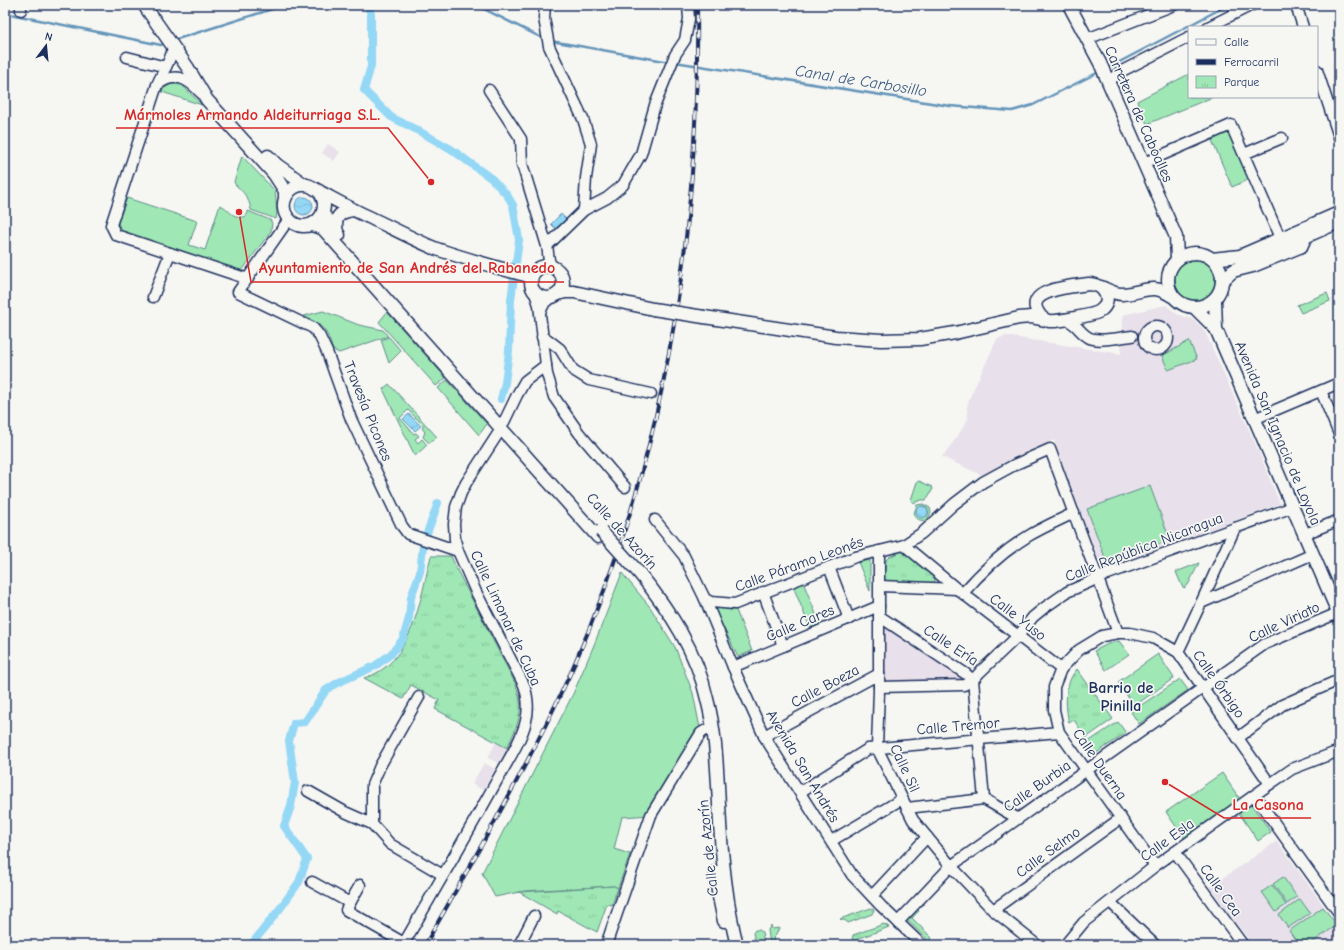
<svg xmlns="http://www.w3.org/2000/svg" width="1344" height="950" font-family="'Comic Neue',sans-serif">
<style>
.built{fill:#e8e0ea}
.green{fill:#9fe7b4;stroke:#5d8b89;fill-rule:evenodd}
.park{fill:url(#park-tufts);stroke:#5d8b89}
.water{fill:url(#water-waves);stroke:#6494b9}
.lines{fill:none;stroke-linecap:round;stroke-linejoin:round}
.stream{stroke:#6494b9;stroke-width:2.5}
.canal{stroke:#94d8f6;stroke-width:8}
.minor-casing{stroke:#1b2f5e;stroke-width:13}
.major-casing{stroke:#1b2f5e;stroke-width:15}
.minor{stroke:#f6f6f2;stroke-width:10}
.major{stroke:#f6f6f2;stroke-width:12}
.rail-casing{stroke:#1b2f5e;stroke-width:4}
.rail{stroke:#f6f6f2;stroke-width:2.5;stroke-dasharray:8;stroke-linecap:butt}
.major-bridge-casing{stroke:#1b2f5e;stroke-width:15;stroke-linecap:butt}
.major-bridge{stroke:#f6f6f2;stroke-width:12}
.labels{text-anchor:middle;stroke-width:3.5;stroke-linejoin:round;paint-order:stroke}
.street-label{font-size:15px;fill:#1b2f5e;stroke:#f6f6f2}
.water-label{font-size:16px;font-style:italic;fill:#395984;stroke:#f6f6f2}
.neighbourhood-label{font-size:16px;font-weight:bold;fill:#1b2f5e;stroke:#f6f6f2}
.leader{fill:none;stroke:#d62828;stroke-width:1.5}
.callout-dot{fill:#d62828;stroke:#f6f6f2;stroke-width:1.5}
.callout-label{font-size:16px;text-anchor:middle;font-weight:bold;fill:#d62828;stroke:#f6f6f2;stroke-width:3.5;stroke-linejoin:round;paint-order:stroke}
</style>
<defs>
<pattern id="park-tufts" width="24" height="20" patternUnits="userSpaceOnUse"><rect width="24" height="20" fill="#9fe7b4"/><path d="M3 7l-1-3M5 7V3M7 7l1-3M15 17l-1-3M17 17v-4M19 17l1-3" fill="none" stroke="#88c69d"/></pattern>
<pattern id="water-waves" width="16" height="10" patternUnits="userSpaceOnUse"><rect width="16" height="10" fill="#94d8f6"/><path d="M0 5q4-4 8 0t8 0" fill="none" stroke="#7fbad5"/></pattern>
</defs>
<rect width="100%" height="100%" fill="#f6f6f2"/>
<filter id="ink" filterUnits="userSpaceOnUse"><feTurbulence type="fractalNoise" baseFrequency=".025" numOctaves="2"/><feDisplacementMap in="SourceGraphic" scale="8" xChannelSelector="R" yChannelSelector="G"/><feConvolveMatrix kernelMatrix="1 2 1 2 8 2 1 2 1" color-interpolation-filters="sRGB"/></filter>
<g filter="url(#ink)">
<g class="built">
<polygon points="328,144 340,152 334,161 322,153"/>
<polygon points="1166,305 1177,314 1192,319 1200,325 1205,332 1258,450 1280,504 1102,569 1054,440 1012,458 982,475 942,457 958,436 968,419 967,407 970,397 997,339 1006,336 1121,354 1123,315"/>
<polygon points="888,626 962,675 959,681 887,684 884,682 884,627"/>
<polygon points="496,742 507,748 483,790 472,784 484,763 495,769 498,763 488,758"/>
<polygon points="1277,841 1339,927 1339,945 1252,945 1210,887"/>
</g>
<g class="green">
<polygon points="1189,74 1189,97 1213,97 1147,124 1137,101"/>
<polygon points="171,84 182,85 202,105 162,92 163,89"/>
<polygon points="1228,130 1250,179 1232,187 1211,138"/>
<path d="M242 156 275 191 277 212 276 219 251 210C250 202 246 195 240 189 237 186 235 185 234 182Z"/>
<path d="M127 198 197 221 189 245 205 250 220 205C231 209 229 218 245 217L248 213V211L270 220 272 223 271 231 244 268 242 270H238L122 232 118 223Z"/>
<circle cx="1195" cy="280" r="20"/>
<polygon points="1327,293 1330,301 1301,313 1297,305"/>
<path d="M323 311 359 325 383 330 388 336 339 353 333 350C326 329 324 326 304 316Z"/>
<polygon points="387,312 446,378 436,386 379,322"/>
<polygon points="389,337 401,351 389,363 381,340"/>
<polygon points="1189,341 1197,359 1168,370 1162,356"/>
<polygon points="447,380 487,424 479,435 438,388"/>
<polygon points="389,384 437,437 429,443 423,437 425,432 422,428 424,426 408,410 400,418 414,434 416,433 419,436 415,439 418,443 422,439 427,445 415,456 383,389"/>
<polygon points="919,481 932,487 933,489 926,500 921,500 913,503 911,500 917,482"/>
<polygon points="1150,486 1170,540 1107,563 1087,509"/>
<path d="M923 504 930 508 931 513 927 520C921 522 915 519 914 513L917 505ZM923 506C928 507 930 512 927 516L919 517C914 513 917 508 923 506Z"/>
<polygon points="870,560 870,591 858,562"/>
<polygon points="1199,563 1188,585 1184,588 1182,586 1176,572"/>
<polygon points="622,573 650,607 675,647 693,693 701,733 651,815 622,817 614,849 630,854 618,888 614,886 524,891 495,897 482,873 573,694 594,645"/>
<polygon points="803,582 820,624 810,628 793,586"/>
<polygon points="713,606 730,610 736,610 752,651 738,657"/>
<polygon points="1119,641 1129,654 1106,670 1094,651 1108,644"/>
<polygon points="1158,654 1174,678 1134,706 1118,682"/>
<polygon points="1180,679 1188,690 1139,724 1131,712"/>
<polygon points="1222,773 1240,799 1184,838 1166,812"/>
<polygon points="1251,804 1271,832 1258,841 1239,813"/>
<polygon points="1283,877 1297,897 1287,904 1273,884"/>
<polygon points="1272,885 1286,905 1276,912 1262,892"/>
<polygon points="1300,899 1310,913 1288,928 1279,915"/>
<polygon points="1323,907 1337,925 1309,945 1299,945 1289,931"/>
<polygon points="917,909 919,911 912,918 932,938 929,941 906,919"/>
<polygon points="771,925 772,929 779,928 776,935 773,938 774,939 772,944 770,945 768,930"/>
<polygon points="755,930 759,930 762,932 764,945 756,945 753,933"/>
</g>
<g class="park">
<polygon points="902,551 936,577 934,583 884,581 886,560 889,557"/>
<path d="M431 556H451L457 570 515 683C526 711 518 723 507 748L435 709 439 700 411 685 403 699 364 678C413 665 420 598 431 556Z"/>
<path d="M1077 669 1113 719 1086 738 1074 720 1069 723C1065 705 1064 684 1077 669Z"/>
<polygon points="1118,722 1126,733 1092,756 1085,744"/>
<polygon points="614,886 618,888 612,905 607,904 597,932 558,911 557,914 519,892"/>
<polygon points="871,908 874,910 872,914 848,923 846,921 840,919"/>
<polygon points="884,924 889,927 852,941 853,935"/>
</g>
<g class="water">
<circle cx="304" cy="206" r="9"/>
<polygon points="561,214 566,219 556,229 551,224"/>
<polygon points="409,414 421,426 415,431 403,419"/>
<circle cx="922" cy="512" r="6"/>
</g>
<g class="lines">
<g class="stream">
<polyline points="476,5 544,39"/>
<polyline points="5,13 161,45 165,43"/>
<polyline points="174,40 285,5"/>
<polyline points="551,41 670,62"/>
<polyline points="675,62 950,106 1012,111 1033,105 1099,72"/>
<polyline points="1106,69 1228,5"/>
</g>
<g class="canal">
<polyline points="367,5 371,14 371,66 364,90 391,117 415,129 451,149 492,179 507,195 513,205 519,240 511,300 509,351 505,383 501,399"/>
<polyline points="427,533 438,503"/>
<polyline points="251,945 282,906 299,882 307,859 284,826 291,806 295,782 289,741 294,723 305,722 326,690 337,683 375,666 391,654 403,639 409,618 411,597 420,572 423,546"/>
</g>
<g class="minor-casing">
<g id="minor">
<polyline points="545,5 544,18 549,46 583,119 591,144 586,178 584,210"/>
<polyline points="1296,5 1303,27"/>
<polyline points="21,10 21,5"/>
<polyline points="1208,27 1252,5"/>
<polyline points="1087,39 1174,5"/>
<path d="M173 47C171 62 162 72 157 85L111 225 116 235 248 279"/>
<polyline points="127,57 166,67"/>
<polyline points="1317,70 1339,137"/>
<polyline points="1108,82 1120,72 1189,37"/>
<path d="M157 85C175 72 186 77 200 92"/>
<path d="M489 90 521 139 522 164 547 246C549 254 547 262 553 267"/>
<polyline points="1244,154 1282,138"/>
<polyline points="1144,163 1231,125 1280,238"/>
<polyline points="289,219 238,292 313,328 319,335 327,352 351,419 402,526 408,534 458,551"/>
<polyline points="547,246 584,210 607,198 623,185 641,154 655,105 675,55 685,40 689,19 688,5"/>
<polyline points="1237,271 1253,267 1302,247 1307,236"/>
<polyline points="535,293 539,305 547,374 554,397 579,433 625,487"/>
<polyline points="153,297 170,253"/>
<polyline points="540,312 545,302 551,298"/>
<path d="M1065 319C1078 324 1078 331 1088 337 1097 343 1121 337 1132 336"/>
<circle cx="1156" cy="338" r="12"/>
<polyline points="542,337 547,339 560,349 573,370 589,380 651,394"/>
<polyline points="1321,391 1339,434"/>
<polyline points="1254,419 1339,383"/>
<polyline points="504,422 517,395 525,381 546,365"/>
<polyline points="655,520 684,556 705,599 733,667 764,736 852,875 881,906 922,945"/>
<polyline points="1305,534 1339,520"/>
<polyline points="904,545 957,589 1061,669"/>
<polyline points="879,551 879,690 877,748 913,820 951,866 993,910 1037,945"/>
<polyline points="829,567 849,619"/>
<polyline points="880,586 957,589"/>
<polyline points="763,592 783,646"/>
<path d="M963 593C982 571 1005 550 1030 535 1044 527 1059 520 1074 513"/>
<polyline points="705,599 711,602 735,604 855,557 904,545 922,533 954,504 983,482 1016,464 1050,449 1118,633"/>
<polyline points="1201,603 1313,554"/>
<polyline points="879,616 966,674 973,680"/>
<polyline points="1178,652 1201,603 1235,528"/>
<polyline points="733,667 879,606"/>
<polyline points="973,680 984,799 1017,818"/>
<polyline points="879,687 964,685 973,680 980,672 1018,636 1033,617 1044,608 1067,592 1108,574 1293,507"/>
<polyline points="764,736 879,674"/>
<polyline points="1238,738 1282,705 1339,680"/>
<polyline points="308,791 345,812 372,824 390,844 443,875"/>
<polyline points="800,792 868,749 1059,732"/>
<polyline points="1255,796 1339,913"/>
<polyline points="907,808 984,799"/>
<polyline points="372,824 372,785 380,766 419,697"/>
<polyline points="831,841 902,799"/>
<polyline points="1175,852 1243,945"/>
<polyline points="1155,866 1059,732 1054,710 1054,687 1061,669 1079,650 1102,636 1118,633 1130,633 1153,638 1178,652 1270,784"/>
<polyline points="312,882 350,903 346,910 404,943"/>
<polyline points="872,896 927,837"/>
<polyline points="1110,902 1155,945"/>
<polyline points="350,903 360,885"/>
<polyline points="993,910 1121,818"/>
<polyline points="898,922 951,866 1265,644 1338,613"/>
<path d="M403 945C434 891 465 838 495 784 505 765 521 742 526 721 529 709 528 697 524 685L476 592 458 551 455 540 454 524 456 507 461 493 466 483 501 429"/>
<polyline points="519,945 534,916"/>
<polyline points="606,945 651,815 701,733 706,730"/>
<polyline points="1065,945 1084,922 1155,866 1270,784 1292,769 1339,751"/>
</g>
</g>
<g class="major-casing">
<g id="major">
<polyline points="144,5 188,68 207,100 274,174 285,191 285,197"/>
<polyline points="1069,5 1100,63 1176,237 1177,259"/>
<polyline points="268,156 277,165 305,185"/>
<path d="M319 191C336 215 305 239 288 218 277 204 289 183 307 185 312 186 315 189 320 192 337 201 353 210 371 218 392 228 413 239 434 248 462 258 492 266 521 274L525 275 534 272"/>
<polyline points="323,214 339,235"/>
<polyline points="311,225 322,228 325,231 598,537"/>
<path d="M337 233C334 218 338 212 353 210"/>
<circle cx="1195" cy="280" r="27"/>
<polyline points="1212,259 1240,256 1339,213"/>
<circle cx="547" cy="282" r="16"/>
<polyline points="1222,281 1233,271 1248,262 1339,222"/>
<path d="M1089 284C1104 284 1114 301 1100 311 1095 315 1056 322 1049 321 1045 320 1041 318 1039 314 1021 289 1076 286 1089 284Z"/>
<path d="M1101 287C1108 290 1114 294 1122 294 1144 293 1151 282 1172 296"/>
<polyline points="558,294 565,292 574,292 653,309"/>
<polyline points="1215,300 1216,329 1339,615"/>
<polyline points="1196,309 1216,329"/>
<polyline points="704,317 836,337 881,340 920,339 955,333 1019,318 1031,317 1045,320"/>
<path d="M640 574C670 611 697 652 707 699 716 733 717 768 719 804 721 851 725 899 737 945"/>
<polyline points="716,872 718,892 724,921"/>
</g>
</g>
<use href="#minor" class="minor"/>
<use href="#major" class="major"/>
<g class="rail-casing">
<path id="rail" d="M425 945C476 855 528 766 571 672 665 461 700 235 697 5"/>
</g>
<use href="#rail" class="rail"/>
<g class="major-bridge-casing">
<g id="major-bridge">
<polyline points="653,309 704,317"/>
<polyline points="601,531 640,574"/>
</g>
</g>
<use href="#major-bridge" class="major-bridge"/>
</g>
</g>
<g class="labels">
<g class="street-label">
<text transform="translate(1139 114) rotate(66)" y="5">Carretera de Caboalles</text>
<text transform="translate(368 411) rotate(68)" y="5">Travesía Picones</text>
<text transform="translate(1278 433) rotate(67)" y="5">Avenida San Ignacio de Loyola</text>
<text transform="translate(622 531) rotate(48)" y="5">Calle de Azorín</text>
<text transform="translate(1144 547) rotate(-21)" y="5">Calle República Nicaragua</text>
<text transform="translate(799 564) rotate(-20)" y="5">Calle Páramo Leonés</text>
<text transform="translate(1018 617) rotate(38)" y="5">Calle Yuso</text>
<text transform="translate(506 618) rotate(65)" y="5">Calle Limonar de Cuba</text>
<text transform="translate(1284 622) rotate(-25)" y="5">Calle Viriato</text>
<text transform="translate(800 623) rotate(-23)" y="5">Calle Cares</text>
<text transform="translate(951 645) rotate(33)" y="5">Calle Ería</text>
<text transform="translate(1219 684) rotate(55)" y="5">Calle Órbigo</text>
<text transform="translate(825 686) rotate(-28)" y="5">Calle Boeza</text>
<text transform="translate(958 726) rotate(-5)" y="5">Calle Tremor</text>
<text transform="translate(1100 764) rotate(55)" y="5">Calle Duerna</text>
<text transform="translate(803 766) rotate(59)" y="5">Avenida San Andrés</text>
<text transform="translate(905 768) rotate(65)" y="5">Calle Sil</text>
<text transform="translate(1037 786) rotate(-35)" y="5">Calle Burbia</text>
<text transform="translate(1167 840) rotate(-36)" y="5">Calle Esla</text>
<text transform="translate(708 848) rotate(-96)" y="5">Calle de Azorín</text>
<text transform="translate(1048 852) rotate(-36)" y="5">Calle Selmo</text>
<text transform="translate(1221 890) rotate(54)" y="5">Calle Cea</text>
</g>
<g class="water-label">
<text transform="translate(861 80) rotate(9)" y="6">Canal de Carbosillo</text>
</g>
<g class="neighbourhood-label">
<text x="1121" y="693">Barrio de<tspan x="1121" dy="18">Pinilla</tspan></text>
</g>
</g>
<path class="leader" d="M431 182L388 128H116M239 212L251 282H564M1165 782L1224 818H1311"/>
<g class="callout-dot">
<circle cx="431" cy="182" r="4"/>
<circle cx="239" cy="212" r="4"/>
<circle cx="1165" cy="782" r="4"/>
</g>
<g class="callout-label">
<text x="252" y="120">Mármoles Armando Aldeiturriaga S.L.</text>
<text x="407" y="273">Ayuntamiento de San Andrés del Rabanedo</text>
<text x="1268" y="810">La Casona</text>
</g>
<rect width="1344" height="950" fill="none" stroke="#f6f6f2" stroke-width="20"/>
<rect x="10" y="10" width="1324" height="930" fill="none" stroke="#1b2f5e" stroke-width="1.5" filter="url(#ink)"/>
<rect x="1188" y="26" width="130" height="72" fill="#f6f6f2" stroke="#9ea6b7"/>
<rect x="1196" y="39" width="20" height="6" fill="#f6f6f2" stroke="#9ea6b7"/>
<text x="1224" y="46" font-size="12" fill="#1b2f5e">Calle</text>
<rect x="1196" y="59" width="20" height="6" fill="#1b2f5e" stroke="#9ea6b7"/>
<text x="1224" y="66" font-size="12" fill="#1b2f5e">Ferrocarril</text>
<rect x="1196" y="76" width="20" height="12" fill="url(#park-tufts)" stroke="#9ea6b7"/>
<text x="1224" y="86" font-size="12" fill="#1b2f5e">Parque</text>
<g transform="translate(46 46) rotate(16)" stroke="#f6f6f2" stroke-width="3" paint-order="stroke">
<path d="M0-3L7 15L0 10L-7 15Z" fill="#1b2f5e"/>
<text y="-6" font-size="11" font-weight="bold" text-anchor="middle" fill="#1b2f5e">N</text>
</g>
</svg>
